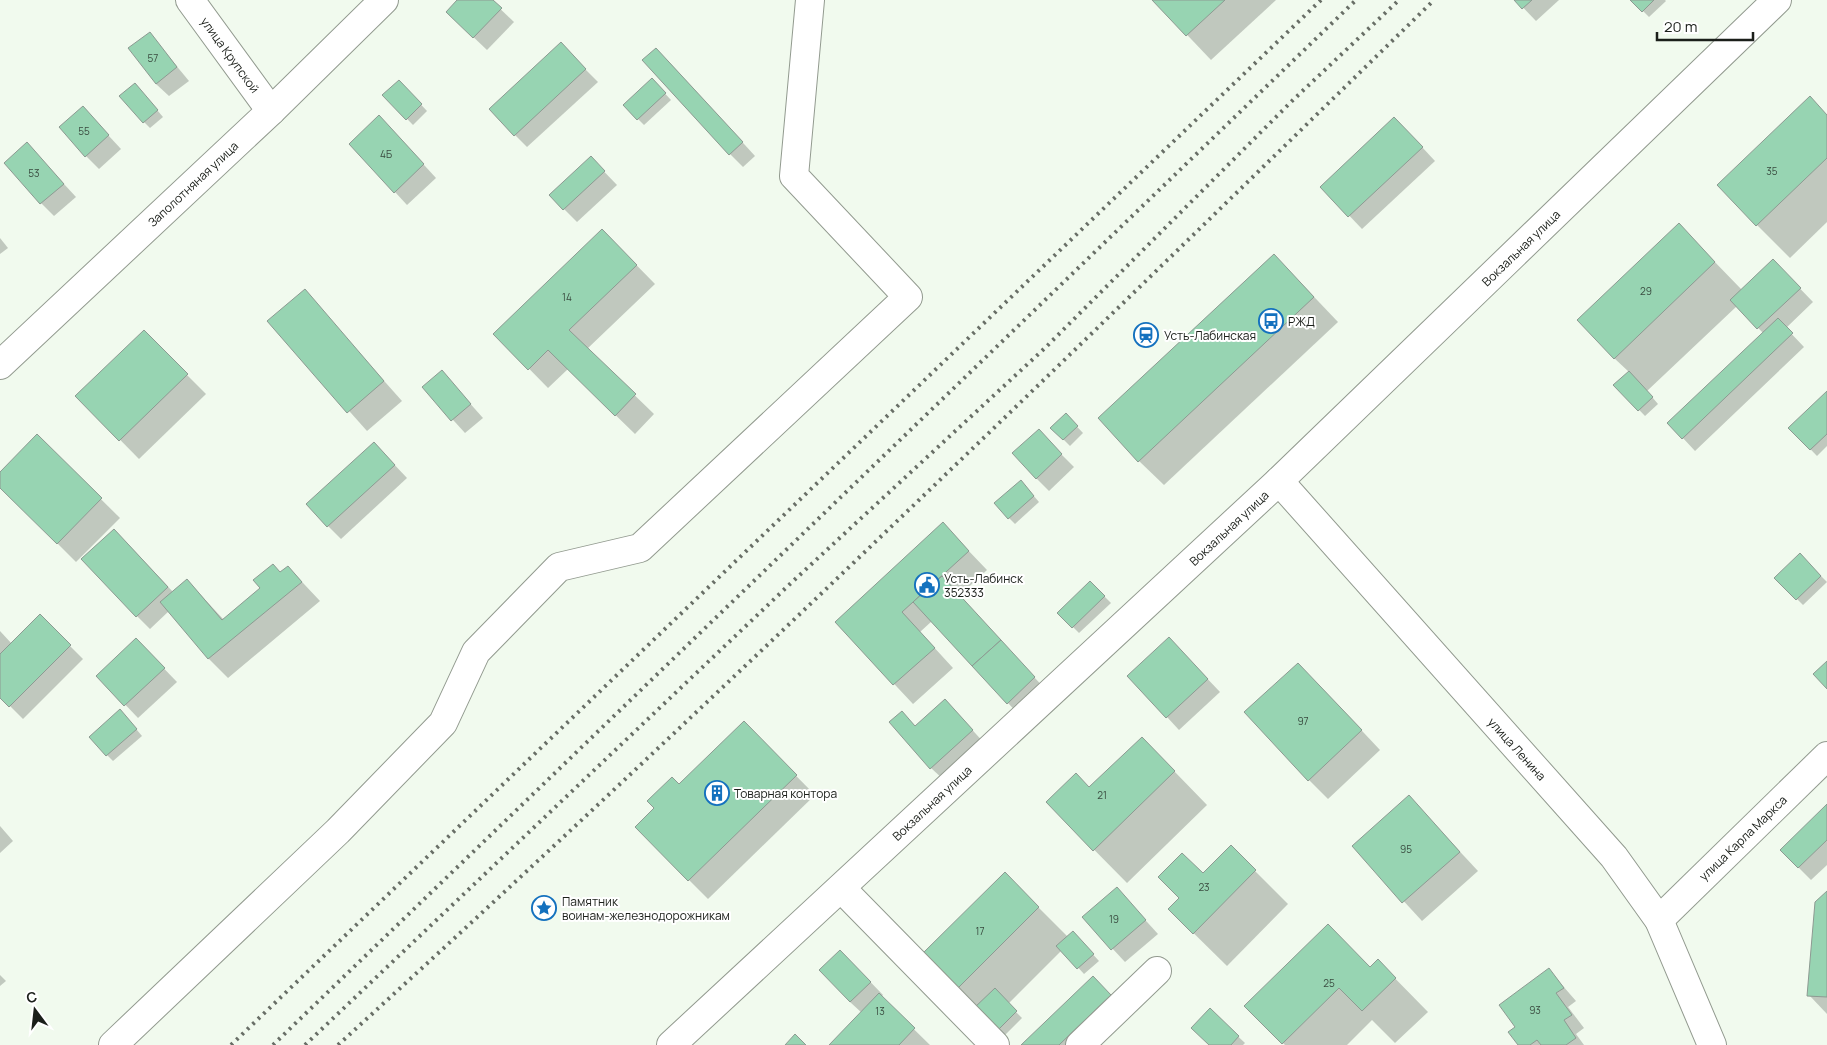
<svg xmlns="http://www.w3.org/2000/svg" width="1827" height="1045" font-family="Manrope,sans-serif">
<style>
.shadow{fill:#0003}
.building{fill:#97d4b2;stroke:#8d9a92}
.lines{fill:none;stroke-linecap:round;stroke-linejoin:round}
.minor-casing{stroke:#929a8f;stroke-width:30}
.minor{stroke:#fff;stroke-width:28}
.rail{stroke:#686e66;stroke-width:4;stroke-dasharray:2.5 5;stroke-linecap:butt}
.labels{text-anchor:middle;dominant-baseline:central;stroke-width:4;stroke-linejoin:round;paint-order:stroke}
.number-label{font-size:10px;fill:#3a4c40}
.street-label{font-size:12px;fill:#1b1f1a;stroke:#fff}
.poi-label{font-size:12px;fill:#1b1f1a;stroke:#fff;text-anchor:start}
</style>
<rect width="100%" height="100%" fill="#f1faee"/>
<!-- shadow -->
<g class="shadow">
<polygon points="458,0 491,0 514,22 487,50 447,12"/>
<polygon points="1154,0 1276,0 1211,60"/>
<polygon points="1516,0 1559,0 1536,21"/>
<polygon points="1632,0 1665,0 1666,1 1649,17"/>
<polygon points="150,34 189,81 169,96 156,84"/>
<polygon points="573,57 598,82 527,147 515,135"/>
<polygon points="669,62 755,156 743,167 730,154"/>
<polygon points="399,81 427,111 413,125 384,95"/>
<polygon points="658,86 671,100 644,125 624,105"/>
<polygon points="141,91 163,117 150,128 144,122"/>
<polygon points="83,108 121,149 99,169 86,156"/>
<polygon points="1827,116 1827,222 1790,258 1757,225"/>
<polygon points="392,130 436,178 407,205 395,192"/>
<polygon points="1407,131 1435,161 1362,229 1322,187"/>
<polygon points="27,144 76,197 54,216 41,203"/>
<polygon points="591,158 617,185 577,222 564,209"/>
<polygon points="1679,225 1742,290 1786,274 1813,302 1786,328 1804,347 1695,451 1669,423 1763,333 1737,306 1647,391 1658,404 1645,416 1615,385 1629,372 1614,358"/>
<polygon points="602,230 655,284 587,349 654,414 635,434 568,369 548,388 495,334"/>
<polygon points="0,238 8,248 0,254"/>
<polygon points="1298,280 1338,322 1164,485 1139,461"/>
<polygon points="304,291 402,401 367,431 269,321"/>
<polygon points="144,332 206,394 139,459 77,396"/>
<polygon points="442,372 483,418 465,433 423,387"/>
<polygon points="1827,393 1827,446 1817,456 1790,428"/>
<polygon points="1066,415 1083,433 1070,446 1052,428"/>
<polygon points="37,436 120,518 76,562 0,486 0,474"/>
<polygon points="374,443 407,478 341,539 328,526"/>
<polygon points="1051,444 1074,467 1049,491 1036,478"/>
<polygon points="1027,488 1039,502 1015,524 1009,518"/>
<polygon points="943,524 987,570 959,596 1047,691 1020,716 932,621 920,632 953,668 913,704 836,622"/>
<polygon points="127,543 173,592 187,580 224,620 288,567 320,601 228,678 209,659 169,611 150,629 137,616"/>
<polygon points="1800,555 1827,582 1803,605 1776,578"/>
<polygon points="1090,582 1111,603 1079,633 1059,613"/>
<polygon points="40,616 83,659 23,719 0,696 0,631 12,644"/>
<polygon points="1182,652 1220,692 1179,730 1167,717"/>
<polygon points="149,653 177,682 138,718 98,676"/>
<polygon points="1317,683 1380,750 1328,799 1309,780"/>
<polygon points="958,714 985,744 944,780 931,768 915,727"/>
<polygon points="126,717 142,736 113,761 107,755"/>
<polygon points="744,723 815,795 708,899 636,827"/>
<polygon points="1142,738 1207,805 1127,883 1047,802 1090,789"/>
<polygon points="1409,797 1478,871 1422,921 1353,846"/>
<polygon points="1827,805 1827,865 1811,880 1781,850"/>
<polygon points="0,826 13,841 0,853"/>
<polygon points="1231,847 1288,904 1227,966 1169,909"/>
<polygon points="1005,874 1068,937 1079,939 1099,961 1084,974 1062,950 1008,1004 1022,1018 1003,1037 923,955"/>
<polygon points="1117,889 1158,934 1125,962 1084,918"/>
<polygon points="1827,893 1827,1014 1809,995"/>
<polygon points="1378,961 1428,1012 1395,1043 1372,1020 1347,1045 1285,1045 1246,1006 1371,968"/>
<polygon points="853,964 883,995 881,997 930,1045 831,1045 862,1013 850,1002"/>
<polygon points="1549,970 1576,1001 1568,1007 1584,1028 1576,1034 1584,1045 1520,1045"/>
<polygon points="0,975 6,981 0,986"/>
<polygon points="1106,990 1123,1008 1085,1045 1023,1045"/>
<polygon points="1210,1010 1245,1043 1243,1045 1211,1045"/>
</g>
<!-- building -->
<g class="building">
<polygon points="457,0 493,0 502,8 473,38 446,12"/>
<polygon points="1152,0 1225,0 1186,36"/>
<polygon points="1514,0 1532,0 1522,9"/>
<polygon points="1630,0 1654,0 1642,12"/>
<polygon points="150,32 177,67 156,84 128,48"/>
<polygon points="561,42 586,69 514,136 489,109"/>
<polygon points="656,48 743,142 729,155 642,60"/>
<polygon points="652,78 666,93 637,120 623,105"/>
<polygon points="399,80 422,104 406,120 382,95"/>
<polygon points="135,83 158,110 143,123 119,96"/>
<polygon points="1810,96 1827,115 1827,158 1756,226 1717,185"/>
<polygon points="83,106 109,135 85,157 59,127"/>
<polygon points="379,115 424,164 394,193 349,144"/>
<polygon points="1394,117 1423,147 1348,217 1320,187"/>
<polygon points="27,142 64,184 40,204 4,163"/>
<polygon points="591,156 605,171 563,210 549,195"/>
<polygon points="1679,223 1715,262 1614,359 1577,320"/>
<polygon points="602,229 637,265 569,330 636,394 615,416 548,350 528,370 493,334"/>
<polygon points="1274,254 1314,297 1138,462 1098,418"/>
<polygon points="1773,259 1801,288 1757,329 1730,300"/>
<polygon points="305,289 384,381 347,413 267,321"/>
<polygon points="1778,318 1793,333 1682,439 1667,423"/>
<polygon points="144,330 188,374 119,441 75,396"/>
<polygon points="442,370 471,404 451,421 422,387"/>
<polygon points="1629,371 1653,397 1638,411 1613,385"/>
<polygon points="1827,391 1827,434 1810,450 1788,428"/>
<polygon points="1066,413 1078,426 1063,440 1050,428"/>
<polygon points="1039,429 1062,454 1036,479 1012,453"/>
<polygon points="37,434 102,498 57,544 0,488 0,472"/>
<polygon points="374,442 395,465 327,527 306,504"/>
<polygon points="1021,480 1034,496 1008,519 994,503"/>
<polygon points="943,522 969,551 902,612 935,648 893,685 835,622"/>
<polygon points="114,529 168,587 136,617 81,559"/>
<polygon points="1800,553 1821,576 1796,600 1774,578"/>
<polygon points="273,564 280,572 288,566 302,582 208,659 160,602 187,579 222,620 260,588 253,580"/>
<polygon points="942,576 1001,640 972,666 913,602"/>
<polygon points="1090,581 1105,596 1072,628 1057,613"/>
<polygon points="40,614 71,645 9,707 0,698 0,654"/>
<polygon points="1169,637 1208,679 1166,718 1127,676"/>
<polygon points="136,638 165,668 124,706 96,676"/>
<polygon points="1001,640 1035,677 1007,704 972,666"/>
<polygon points="1827,661 1827,689 1813,674"/>
<polygon points="1298,663 1362,730 1308,781 1244,712"/>
<polygon points="945,699 973,730 930,769 889,722 902,711 915,726"/>
<polygon points="120,709 137,729 106,756 89,737"/>
<polygon points="744,721 797,775 688,881 635,827 654,808 647,801 672,777 679,784"/>
<polygon points="1142,737 1175,771 1093,851 1046,802 1076,773 1089,787"/>
<polygon points="1409,795 1460,852 1402,903 1352,846"/>
<polygon points="1827,804 1827,840 1798,868 1780,850"/>
<polygon points="1231,845 1256,870 1193,934 1168,909 1179,898 1158,877 1182,853 1203,873"/>
<polygon points="1005,872 1039,907 956,990 921,955"/>
<polygon points="1117,887 1146,920 1111,950 1082,917"/>
<polygon points="1827,891 1827,997 1807,996 1815,902"/>
<polygon points="1328,924 1370,967 1378,959 1396,978 1362,1011 1339,988 1282,1044 1244,1006"/>
<polygon points="1073,931 1094,954 1077,969 1056,946"/>
<polygon points="840,950 871,982 850,1002 819,970"/>
<polygon points="1549,968 1564,988 1556,993 1572,1015 1564,1020 1576,1038 1566,1045 1541,1045 1537,1040 1530,1045 1518,1045 1508,1032 1515,1027 1499,1005"/>
<polygon points="1093,976 1111,995 1059,1045 1021,1045"/>
<polygon points="995,988 1017,1011 996,1032 973,1009"/>
<polygon points="879,993 915,1028 899,1045 829,1045"/>
<polygon points="1210,1008 1239,1036 1231,1045 1209,1045 1191,1028"/>
<polygon points="795,1034 806,1045 785,1045"/>
</g>
<g class="lines">
<defs>
<g id="minor">
<polyline points="190,0 271,111"/>
<polyline points="0,365 271,111 384,0"/>
<polyline points="1279,481 1614,857 1659,920 1712,1045"/>
<polyline points="841,888 995,1045"/>
<polyline points="1659,920 1827,756"/>
<polyline points="113,1045 338,831 443,723 476,652 559,567 640,548 908,297 794,176 810,0"/>
<polyline points="671,1045 1279,481 1777,0"/>
<polyline points="1080,1045 1157,971"/>
</g>
</defs>
<!-- minor casing -->
<use href="#minor" class="minor-casing"/>
<!-- minor -->
<use href="#minor" class="minor"/>
<!-- rail -->
<g class="rail">
<polyline points="231,1045 1321,0"/>
<polyline points="273,1045 1356,0"/>
<polyline points="305,1045 790,584 1045,348 1293,100 1399,0"/>
<path d="M338,1045C711,705 1073,353 1434,0"/>
</g>
</g>
<!-- icons -->
<defs>
<symbol id="bus-ring" viewBox="-11 -11 22 22"><circle r="9.5" fill="#fff" stroke="#1471be" stroke-width="1.5"/><path d="M-5-6H5V4H4V6H2V4H-2V6H-4V4H-5ZM-3.5-4V0h7V-4ZM-3.5 1.2v1.5H-2V1.2ZM2 1.2v1.5H3.5V1.2Z" fill="#1471be"/></symbol>
<symbol id="station-ring" viewBox="-11 -11 22 22"><circle r="9.5" fill="#fff" stroke="#1471be" stroke-width="1.5"/><path d="M-3-6H3Q5-6 5-4V2Q5 4 3 4L4.5 6H3L1.5 4h-3L-3 6H-4.5L-3 4Q-5 4-5 2V-4Q-5-6-3-6ZM-3.5-4v3h7v-3ZM-3.5 1v1.5H-2V1ZM2 1v1.5H3.5V1Z" fill="#1471be"/></symbol>
<symbol id="civic-ring" viewBox="-11 -11 22 22"><circle r="9.5" fill="#fff" stroke="#1471be" stroke-width="1.5"/><path d="M-.6-6.5H3V-4.5H.6V-3L4-1V1h2V6H-6V1h2V-1L-.6-3ZM-1.2 2.5V6h2.4V2.5Z" fill="#1471be"/></symbol>
<symbol id="building-ring" viewBox="-11 -11 22 22"><circle r="9.5" fill="#fff" stroke="#1471be" stroke-width="1.5"/><path d="M-4-6H4V6H1V3H-1V6H-4ZM-2.5-4.3h1.7v1.8h-1.7ZM.8-4.3h1.7v1.8H.8ZM-2.5-1h1.7V.8h-1.7ZM.8-1h1.7V.8H.8Z" fill="#1471be"/></symbol>
<symbol id="sight-ring" viewBox="-11 -11 22 22"><circle r="9.5" fill="#fff" stroke="#1471be" stroke-width="1.5"/><path d="M0-6L1.8-2.2L6-1.7L2.9 1.2L3.7 5.4L0 3.3L-3.7 5.4L-2.9 1.2L-6-1.7L-1.8-2.2Z" fill="#1471be"/></symbol>
</defs>
<g fill-rule="evenodd">
<use href="#bus-ring" x="1257" y="307" width="28" height="28"/>
<use href="#station-ring" x="1132" y="321" width="28" height="28"/>
<use href="#civic-ring" x="913" y="571" width="28" height="28"/>
<use href="#building-ring" x="703" y="779" width="28" height="28"/>
<use href="#sight-ring" x="530" y="894" width="28" height="28"/>
</g>
<g class="labels">
<!-- number labels -->
<g class="number-label">
<text x="153" y="58">57</text>
<text x="84" y="131">55</text>
<text x="386" y="154">4Б</text>
<text x="1772" y="171">35</text>
<text x="34" y="173">53</text>
<text x="1646" y="291">29</text>
<text x="567" y="297">14</text>
<text x="1303" y="721">97</text>
<text x="1102" y="795">21</text>
<text x="1406" y="849">95</text>
<text x="1204" y="887">23</text>
<text x="1114" y="919">19</text>
<text x="980" y="931">17</text>
<text x="1329" y="983">25</text>
<text x="1535" y="1010">93</text>
<text x="880" y="1011">13</text>
</g>
<!-- street labels -->
<g class="street-label">
<text transform="translate(230 55) rotate(54)">улица Крупской</text>
<text transform="translate(193 184) rotate(-43)">Заполотняная улица</text>
<text transform="translate(1521 248) rotate(-44)">Вокзальная улица</text>
<text transform="translate(1229 528) rotate(-43)">Вокзальная улица</text>
<text transform="translate(1517 749) rotate(48)">улица Ленина</text>
<text transform="translate(932 803) rotate(-43)">Вокзальная улица</text>
<text transform="translate(1743 838) rotate(-44)">улица Карла Маркса</text>
</g>
<!-- poi labels -->
<g class="poi-label">
<text x="1288" y="321">РЖД</text>
<text x="1164" y="335">Усть-Лабинская</text>
<text x="944" y="578">Усть-Лабинск<tspan x="944" dy="14">352333</tspan></text>
<text x="734" y="793">Товарная контора</text>
<text x="562" y="901">Памятник<tspan x="562" dy="14">воинам-железнодорожникам</tspan></text>
</g>
</g>
<!-- north arrow -->
<g transform="translate(35 1010) rotate(345)" stroke="#ffffff" stroke-width="4" paint-order="stroke">
<path d="M0-4L9 19L0 12L-9 19Z" fill="#1b1f1a"/>
<text y="-8" font-size="14" font-weight="bold" text-anchor="middle" fill="#1b1f1a">С</text>
</g>
<!-- scale -->
<path d="M1657 32v8h96v-8" fill="none" stroke="#1b1f1a" stroke-width="2.5"/>
<text x="1664" y="32" font-size="15" fill="#1b1f1a" stroke="#ffffff" stroke-width="4" paint-order="stroke">20 m</text>
</svg>
